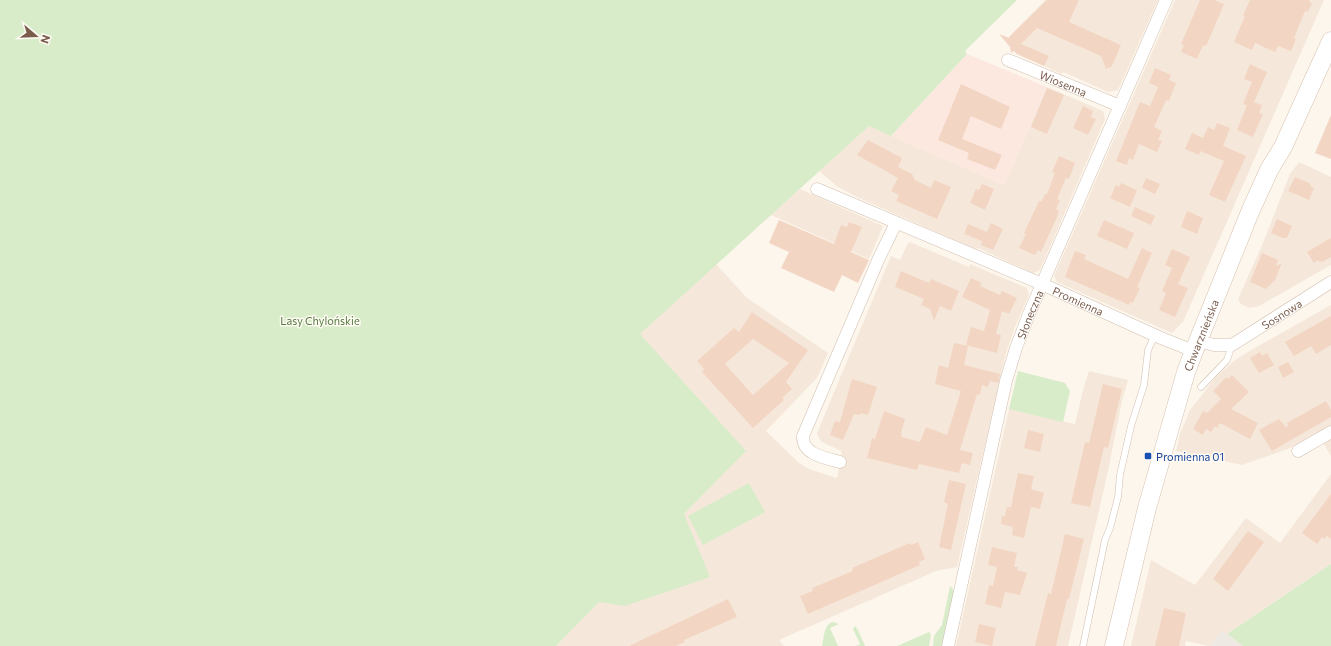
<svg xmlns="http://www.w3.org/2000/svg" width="1331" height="646" font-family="Commissioner,sans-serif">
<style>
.residential{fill:#f5e8da}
.commercial{fill:#fde8e0}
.industrial{fill:#efe9e4}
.green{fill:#d8ecc9}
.building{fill:#f3d5c3;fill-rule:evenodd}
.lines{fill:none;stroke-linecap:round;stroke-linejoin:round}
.service-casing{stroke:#d1beb0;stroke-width:7}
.minor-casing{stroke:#d1beb0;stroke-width:13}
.secondary-casing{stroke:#d6c0b0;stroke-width:19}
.service{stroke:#fff;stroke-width:6}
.minor{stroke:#fff;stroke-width:12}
.secondary{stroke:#fff;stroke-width:18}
.transit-dot{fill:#1a4fb4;stroke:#fffaf3;stroke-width:1.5}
.labels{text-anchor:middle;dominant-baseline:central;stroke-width:3;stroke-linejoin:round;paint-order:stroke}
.street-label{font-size:11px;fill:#7a5c4d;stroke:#fffaf3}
.park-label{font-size:11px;fill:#537a41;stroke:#fffaf3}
.transit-label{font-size:11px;fill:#164399;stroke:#fffaf3;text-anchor:start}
</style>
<rect width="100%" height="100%" fill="#fdf6ec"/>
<!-- residential -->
<g class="residential">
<polygon points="1045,0 1158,0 1118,90 1108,92 1063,72 1062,74 1017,54 1010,47 1009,37"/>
<polygon points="1175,0 1324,0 1183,322 1172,333 1057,282 1054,276"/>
<polygon points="1047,87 1103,111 1105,119 1040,270 1033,273 978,248 976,249 859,198 838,187 819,171 869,126 1004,185"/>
<polygon points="1299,162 1331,177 1331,265 1259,306 1250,308 1241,304 1238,299 1263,243 1290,174"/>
<polygon points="800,189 883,226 869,259 771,215"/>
<polygon points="910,242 969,267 970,264 1027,288 1029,295 1015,327 1006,353 957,567 936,571 779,640 784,646 556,646 745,451 639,334 716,264 747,298 828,353 817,378 766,431 799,463 809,469 837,478 842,454 841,451 822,442 819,438 817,433 891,256 900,260 908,243"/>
<polygon points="1331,305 1331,456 1317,432 1288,449 1242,465 1176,451 1180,434 1190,410 1216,377 1234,361 1246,353"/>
<polygon points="1089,371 1128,380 1122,401 1108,471 1068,646 956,646 1009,409 1075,424 1084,386"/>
<polygon points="1331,474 1331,564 1227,634 1222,630 1209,646 1186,641 1185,646 1131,646 1151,560 1195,585 1246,518 1280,543"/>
</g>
<!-- commercial -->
<polygon class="commercial" points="967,54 1047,87 1004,185 891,136"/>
<!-- industrial -->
<polygon class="industrial" points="1222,630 1233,639 1243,646 1209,646"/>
<!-- green -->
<g class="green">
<polygon points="0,0 1017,0 965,51 967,54 891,136 869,126 640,334 746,451 684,514 710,577 625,606 599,602 556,646 0,646"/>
<polygon points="1018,371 1065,383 1070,391 1063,422 1009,409"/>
<polygon points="749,483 765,512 703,545 688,516"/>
<polygon points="1331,564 1331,646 1243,646 1227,634"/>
<polygon points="950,586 953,589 953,597 943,646 933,646 934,636 942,625"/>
<path d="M833,622L839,624L830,628L838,646H822C824,638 824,624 833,622Z"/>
<polygon points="855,626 858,630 865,646 856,646 860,644 853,629"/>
<polygon points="929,632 931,635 929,646 897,646"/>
</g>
<!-- building -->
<g class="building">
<polygon points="1047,0 1079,0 1069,22 1121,45 1112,66 1106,69 1101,56 1037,28 1021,44 1049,56 1044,66 1017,54 1014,51 1011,53 1010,47 999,34 1009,38 1009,37"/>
<polygon points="1200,0 1214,0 1224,4 1207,44 1205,46 1203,45 1197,59 1181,52 1184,45 1181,44"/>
<polygon points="1250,0 1310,0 1309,2 1312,3 1308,12 1305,11 1294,38 1296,39 1291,51 1278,46 1275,52 1255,43 1252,50 1234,42 1245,16 1243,15"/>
<polygon points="1250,64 1267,72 1254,102 1262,105 1259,113 1263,114 1253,137 1237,130 1247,105 1243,104 1252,82 1244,79"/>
<polygon points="1155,68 1171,75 1169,80 1176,83 1169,101 1166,100 1154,127 1162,131 1158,140 1162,141 1157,152 1139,144 1133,160 1129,158 1127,165 1116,161 1140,102 1150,106 1158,87 1149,83"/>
<polygon points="961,84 1010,107 1001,129 971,116 962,139 1002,155 995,170 967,159 969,153 938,140"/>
<polygon points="1047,88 1064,95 1047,134 1031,127"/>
<polygon points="1083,106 1093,111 1091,117 1096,119 1088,135 1073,128"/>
<polygon points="1331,115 1331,159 1315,153"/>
<polygon points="1217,123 1230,128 1223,146 1246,156 1225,202 1209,195 1224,161 1200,151 1199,155 1185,149 1192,133 1203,138 1208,127 1214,130"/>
<polygon points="868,140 902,158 898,167 912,174 915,180 931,188 934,180 951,187 937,219 896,201 899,195 891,191 898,178 857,155"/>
<polygon points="1059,156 1075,163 1069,179 1066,178 1057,199 1060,200 1056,209 1059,211 1057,217 1041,252 1038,250 1035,255 1019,248 1026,234 1024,233 1039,201 1041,202 1045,194 1047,194 1055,173 1052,172"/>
<polygon points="1295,177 1311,184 1310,186 1314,188 1309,200 1288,191"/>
<polygon points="1146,178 1160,184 1155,194 1142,188"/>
<polygon points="1121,183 1137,190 1130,207 1110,198 1116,185 1119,187"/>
<polygon points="982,184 994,189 985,210 970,203 976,189 979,190"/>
<polygon points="1135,207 1155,216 1151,225 1131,216"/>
<polygon points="1187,211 1203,218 1197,234 1181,227"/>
<polygon points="1277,219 1292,226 1287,238 1283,238 1271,233"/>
<polygon points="779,220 834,244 841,225 847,227 849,222 862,227 851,252 869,260 858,283 842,275 834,292 781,268 789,252 769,243"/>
<polygon points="1104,220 1134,233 1127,249 1097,236"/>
<polygon points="991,223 1003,229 993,250 981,245 982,241 964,234 968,224 987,232"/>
<polygon points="1331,238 1331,257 1322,262 1321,261 1320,262 1318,260 1314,263 1307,252"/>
<polygon points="1142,248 1152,253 1137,287 1140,288 1133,303 1130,302 1129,305 1065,277 1075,251 1086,255 1084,259 1128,279"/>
<polygon points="1172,249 1190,257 1178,284 1188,288 1175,317 1159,310 1166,293 1162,291 1172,268 1165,265"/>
<polygon points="1262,253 1278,260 1276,266 1282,263 1275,280 1266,289 1250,282"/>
<polygon points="901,271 929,283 931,279 959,291 951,311 940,306 934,321 930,309 921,305 924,299 895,287"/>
<polygon points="971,278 982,283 980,286 1000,295 1002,291 1017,298 1009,314 1002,311 996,334 1001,335 997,353 966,345 971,327 984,331 990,310 962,297"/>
<path d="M752,312L808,350L786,382L792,389L782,398L784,400L753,428L702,372L704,369L697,361L734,328L739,332ZM753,339L789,363L753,395L725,364Z"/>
<polygon points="1331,316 1331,345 1316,354 1311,346 1294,356 1285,342"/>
<polygon points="954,343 968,346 964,365 1000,374 998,383 990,381 988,387 982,385 980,395 977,394 960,450 973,453 970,465 962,463 959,473 919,464 917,470 867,458 872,438 875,439 884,411 905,419 901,433 902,433 901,437 920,442 926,427 947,435 961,391 935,384 939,365 948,368"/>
<polygon points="1260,352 1262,356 1267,353 1274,365 1259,373 1250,358"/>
<polygon points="1288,362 1294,372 1283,378 1278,367"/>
<polygon points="1232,375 1249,392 1231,409 1258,423 1250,439 1220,423 1217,428 1215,426 1211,432 1206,429 1203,435 1193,429 1203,411 1207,413 1221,399 1213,391 1226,377 1228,379"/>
<polygon points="852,379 877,387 868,415 861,413 860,415 854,414 843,440 830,435 835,421 840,422"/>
<polygon points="1103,384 1122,389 1108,448 1104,447 1090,507 1071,503 1085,442 1089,443"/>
<polygon points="1326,401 1331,410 1331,417 1272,451 1259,430 1279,419 1286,427 1288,426 1287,423"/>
<polygon points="1028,430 1044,434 1040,452 1024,448"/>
<polygon points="1018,473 1034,476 1031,489 1044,493 1040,509 1031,507 1024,538 1012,535 1013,527 1001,524 1002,516 1005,516 1007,507 1011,507"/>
<polygon points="949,480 966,484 951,550 939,547 948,504 944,502"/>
<polygon points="1331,494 1331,539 1327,536 1324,539 1322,537 1317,544 1302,533"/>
<polygon points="1248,531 1264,542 1228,591 1213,579"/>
<polygon points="1065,534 1084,539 1069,599 1067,599 1056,646 1035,646 1048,593 1051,594"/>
<polygon points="918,542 925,559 919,562 920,565 808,614 800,596 813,591 812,588 853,571 852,568 889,552 910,543 911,545"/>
<polygon points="992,547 1017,553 1014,567 1018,567 1017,570 1027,573 1020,595 1005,592 1001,608 985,604 989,585 993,586 997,567 988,565"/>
<polygon points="728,599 737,617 684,640 685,642 676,646 629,646"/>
<polygon points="1164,608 1186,613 1179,646 1155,646"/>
<polygon points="979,624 996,628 992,646 975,642"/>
</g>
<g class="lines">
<defs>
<g id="service">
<polyline points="1201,387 1227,360 1232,345"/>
<polyline points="1083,646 1105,540 1110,528 1118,497 1120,475 1131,426 1144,385 1148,350 1155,335"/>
</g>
<g id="minor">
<path id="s1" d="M1008,60L1120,106"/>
<path id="s2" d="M817,189L1042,284L1161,338L1194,351"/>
<path id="s3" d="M1198,341L1214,345H1232L1331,282"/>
<polyline points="1298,451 1331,432"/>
<path d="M840,462C826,458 802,455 803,436L879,258L896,223"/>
<path id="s4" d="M948,646L1006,381L1016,348L1029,314L1166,0"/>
</g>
<g id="secondary">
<path id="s5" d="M1114,646L1147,508L1186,372L1194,351L1250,212L1269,170L1283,147L1331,41"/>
</g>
</defs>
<!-- service casing -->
<use href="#service" class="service-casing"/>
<!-- minor casing -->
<use href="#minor" class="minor-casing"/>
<!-- secondary casing -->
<use href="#secondary" class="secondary-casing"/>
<!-- service -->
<use href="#service" class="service"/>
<!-- minor -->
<use href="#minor" class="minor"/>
<!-- secondary -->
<use href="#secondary" class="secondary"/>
</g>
<!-- markers -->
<rect class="transit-dot" x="1144" y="452" width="8" height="8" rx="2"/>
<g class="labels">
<!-- street labels -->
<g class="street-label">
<text stroke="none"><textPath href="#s1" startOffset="60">Wiosenna</textPath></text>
<text stroke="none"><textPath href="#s2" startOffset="284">Promienna</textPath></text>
<text stroke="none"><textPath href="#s3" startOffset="93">Sosnowa</textPath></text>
<text stroke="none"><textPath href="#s4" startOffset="342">Słoneczna</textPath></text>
<text stroke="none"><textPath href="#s5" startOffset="323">Chwarznieńska</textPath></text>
</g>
<!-- park labels -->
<g class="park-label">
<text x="320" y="320">Lasy Chylońskie</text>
</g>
<!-- transit labels -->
<g class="transit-label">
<text x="1156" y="456">Promienna 01</text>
</g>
</g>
<!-- north arrow -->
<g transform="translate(36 36) rotate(109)" stroke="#fffaf3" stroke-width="3" paint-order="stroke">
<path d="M0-3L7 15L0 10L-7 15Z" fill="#7a5c4d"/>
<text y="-6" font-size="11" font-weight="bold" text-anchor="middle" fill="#7a5c4d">N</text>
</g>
</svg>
